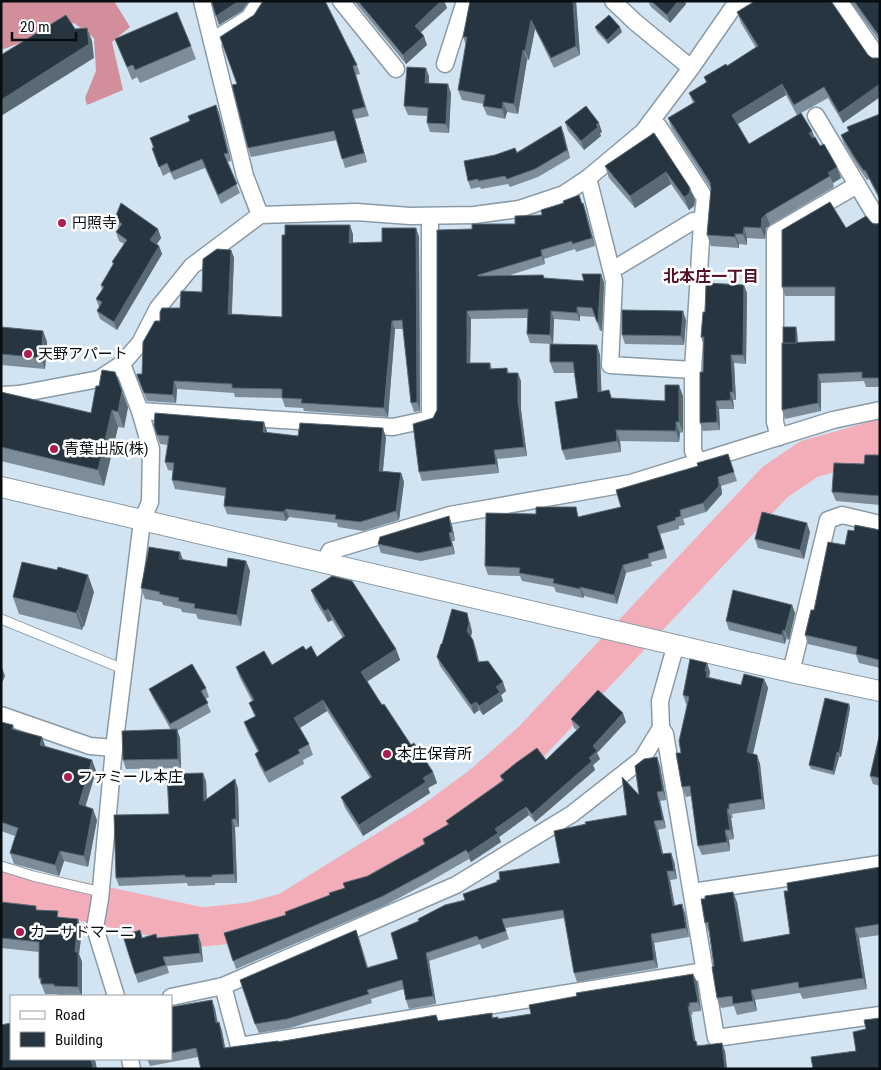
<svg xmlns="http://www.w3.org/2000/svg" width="881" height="1070" font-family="'Roboto Condensed','Noto Sans JP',sans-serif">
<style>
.forest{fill:#d28e9a}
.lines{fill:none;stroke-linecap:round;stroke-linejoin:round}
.river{stroke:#f3adb9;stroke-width:39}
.service-casing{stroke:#8a9ba7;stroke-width:11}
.minor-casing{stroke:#8a9ba7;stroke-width:19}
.tertiary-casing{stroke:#8a9ba7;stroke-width:22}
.service{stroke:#fff;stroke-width:9}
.minor{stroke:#fff;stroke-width:16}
.tertiary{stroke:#fff;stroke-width:20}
.wall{fill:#7c8c98;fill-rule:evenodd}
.shaded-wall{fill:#5a6a75}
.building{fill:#26353f;stroke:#5a6a75}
.poi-dot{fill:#ae1d4e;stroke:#fff;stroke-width:2}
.labels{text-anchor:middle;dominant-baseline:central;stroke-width:5;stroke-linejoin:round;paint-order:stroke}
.poi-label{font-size:15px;fill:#070d11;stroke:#fff;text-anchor:start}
.neighbourhood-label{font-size:16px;font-weight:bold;fill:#551125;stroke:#fff}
</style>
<rect width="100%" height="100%" fill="#d2e4f2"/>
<!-- forest -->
<polygon class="forest" points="1,1 114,1 130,27 112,42 123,90 87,105 85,98 96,71 94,38 74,23 1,50"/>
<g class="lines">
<!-- river -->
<polyline class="river" points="1,884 202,927 250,922 287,912 432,822 481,786 531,742 775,482 809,459 880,439"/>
<defs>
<g id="service">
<polyline points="1,619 123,669"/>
<polyline points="1,866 33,876 101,892"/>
</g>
<g id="minor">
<polyline points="202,1 245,176 260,215"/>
<polyline points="341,1 396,69"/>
<polyline points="613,1 635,22 691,68"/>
<polyline points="839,1 880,60"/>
<polyline points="212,41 249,18 260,1"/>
<polyline points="445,64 465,1"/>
<polyline points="816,116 880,223"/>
<polyline points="651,121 659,127 705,198 702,223 693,370 693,451 698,462"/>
<polyline points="588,178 614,281 610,365 693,370"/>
<polyline points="611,268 619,266 693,221 702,223"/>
<polyline points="1,395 19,394 99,379 122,364 140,343 158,308 192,266 260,215 356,212 410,216 474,215 519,209 564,194 588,178 643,132 691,68 732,9 746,1"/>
<polyline points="140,411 393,427 430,419 430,216"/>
<polyline points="779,437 775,422 775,233 857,185"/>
<polyline points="324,563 330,551 450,515 631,483 833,420 880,410"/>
<polyline points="791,672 828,520 842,515 880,524"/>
<polyline points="1,715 90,746 114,748"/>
<polyline points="661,728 665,734 716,1038 880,1015"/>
<polyline points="692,892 880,864"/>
<polyline points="223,986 239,1046 705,971"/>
<polyline points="116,996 95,928 100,899 114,748 142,521 150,502 151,449 140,411 122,364"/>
<polyline points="171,997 223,986 456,885 572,814 642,759 661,728 660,701 676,644"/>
<polyline points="130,1059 132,1069"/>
</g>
<polyline id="tertiary" points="1,487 791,672 880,691"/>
</defs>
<!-- service casing -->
<use href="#service" class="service-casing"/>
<!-- minor casing -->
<use href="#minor" class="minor-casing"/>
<!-- tertiary casing -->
<use href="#tertiary" class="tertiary-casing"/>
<!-- service -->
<use href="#service" class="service"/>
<!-- minor -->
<use href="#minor" class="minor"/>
<!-- tertiary -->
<use href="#tertiary" class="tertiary"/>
</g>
<!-- wall -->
<g class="wall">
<polygon points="354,1 444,1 447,8 420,33 427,45 406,64"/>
<polygon points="576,1 580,55 554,68 535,29 529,60 527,60 518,114 507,112 505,119 487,115 483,106 484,104 462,100 458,90 466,45 463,37"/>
<polygon points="648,1 685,1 686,4 670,23 651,7"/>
<polygon points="850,1 880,1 880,42"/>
<path d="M737,12L868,55L872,58H880V97L843,123L828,98L801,113L812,131L814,137L837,167L841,178L833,183L834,187L770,225L766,228L765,239L747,238V245L739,244V248L711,246L707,235L711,189L672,129L668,118L693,103L689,93L706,83L704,77L727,66L756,48L741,23ZM786,95L797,115L749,144L738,124Z"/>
<polygon points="254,15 357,65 360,74 356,75 369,116 355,119 367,162 345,168 337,140 251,157 248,148 237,84"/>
<polygon points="595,27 622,32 608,44 597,32"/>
<polygon points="115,39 191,46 196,59 140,83 137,77 132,80"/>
<polygon points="429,76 429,83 451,93 449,133 430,132 427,123 427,116 408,115 404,106"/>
<polygon points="216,105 219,113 231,161 227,162 240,193 221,204 205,168 174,180 170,172 163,176 152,148 190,121"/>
<polygon points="880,114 880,201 869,179 867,180 858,167 844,144 841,135 848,131 847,127"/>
<polygon points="565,122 602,132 600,133 601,136 584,150 568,131"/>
<polygon points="561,126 570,158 538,177 510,187 508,184 481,189 480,187 471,189 468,181"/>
<polygon points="654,133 695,200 694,206 689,210 671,184 635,208 609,178 605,166"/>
<polygon points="583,203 586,212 595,246 576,252 575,249 544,259 545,264 507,276 543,275 544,278 584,281 601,274 604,283 602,331 600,331 595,317 580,316 580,321 554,319 553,344 530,343 527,334 528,318 471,319 470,363 490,363 492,369 507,368 509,373 521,381 521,410 527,456 497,459 499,473 422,481 419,472 433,418 437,410 472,229 515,224"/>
<polygon points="115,218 158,229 161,238 157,244 159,246 162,254 117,330 100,319 97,311 99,307 96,299 102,290 101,285 113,264 112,262 124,244 119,241 116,232 119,228 118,227"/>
<polygon points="872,223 876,224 880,223 880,387 866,387 864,381 821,383 821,411 785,419 782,410 783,343 797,331 798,343 835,341 835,296 785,296 782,287 846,228"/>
<polygon points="416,228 419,237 420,411 414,412 411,403 403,329 395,329 388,417 304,411 303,408 285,407 282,398 235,397 234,393 177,389 176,403 147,401 137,375 142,374 160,321 180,308 202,292 231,250 234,258 232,314 282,317 353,234 353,243 382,242"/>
<polygon points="747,293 746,364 734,363 736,400 733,400 734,409 719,409 720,430 703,431 700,423 703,372 703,343 701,337 705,312"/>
<polygon points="686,320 684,345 625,344 622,335"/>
<polygon points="1,327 43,331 47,342 45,369 1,365"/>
<polygon points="597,345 600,355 601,392 609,390 612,398 665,401 683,396 683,432 680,433 679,442 620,441 621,452 566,460 562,450 578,398 574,373 554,373 550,362"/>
<polygon points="1,392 91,413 128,407 124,428 118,427 104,486 1,461"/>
<polygon points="267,431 267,433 298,436 386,437 383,471 401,473 404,482 399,520 363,531 338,527 337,523 289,517 286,521 227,514 224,506 225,496 175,489 172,480 173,471 168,470 165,462 168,445 160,444 157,435"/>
<polygon points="728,454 737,481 721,486 722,494 706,512 683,519 685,525 679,526 679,529 660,534 667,558 651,562 652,566 626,573 617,604 584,596 583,598 556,592 554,587 522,581 520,576 488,575 485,566 579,517 621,507 698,466"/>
<polygon points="880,455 880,505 836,501 832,492 864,464"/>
<polygon points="452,525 455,541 452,541 455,554 421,561 381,553 378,544"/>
<polygon points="880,530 880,668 859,663 856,655 808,644 805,635 814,610 845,545 854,531"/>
<polygon points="810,532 804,559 758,548 755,539"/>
<polygon points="180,552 183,560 227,567 246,561 250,571 241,626 198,619 196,614 182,612 181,609 163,605 162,602 145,599 141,588"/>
<polygon points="311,590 396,649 400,660 367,681 382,705 411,745 433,772 437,783 428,788 430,793 363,836 345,808 341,797 370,778 327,711 300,728 309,744 313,755 303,760 304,764 269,783 259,765 255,754 258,752 248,733 244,722 255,717 249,703 252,701 240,678 236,667 272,665 306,650 317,657 343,638 332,620 328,622 315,601"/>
<polygon points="94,592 84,627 83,626 82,630 19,614 13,597"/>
<polygon points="792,605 795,613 789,640 786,639 785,644 729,630 726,621"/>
<polygon points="470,622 472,632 471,637 476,649 479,662 506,691 501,695 503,701 483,715 479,710 474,714 440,666 437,657 442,644"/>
<polygon points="707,663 710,672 709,677 741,685 764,679 768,688 753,754 757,755 760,764 765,809 732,814 733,818 731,818 734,839 729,840 730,851 702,855 698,846 691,796 686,797 682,787 681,753 687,705 686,704 683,695"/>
<polygon points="206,688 209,697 205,699 211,712 177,731 180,738 181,768 126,769 123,760 171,730 153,698 149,689"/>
<polygon points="849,704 850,708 841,757 839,757 834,775 811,769 809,765"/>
<polygon points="571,719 626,722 597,753 600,759 593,765 595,770 535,822 529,815 499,837 501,842 471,862 469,859 429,882 386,905 236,969 224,933 286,915 345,888 424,844 423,839 448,825 446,821 502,781 500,776 546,760 577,730 574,728"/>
<polygon points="1,722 13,725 15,730 45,746 92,760 96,771 85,806 97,820 88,867 64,861 59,876 14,864 10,853 15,836 1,831"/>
<polygon points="880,733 880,786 873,784 870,776"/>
<polygon points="657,757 660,766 666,800 660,801 666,828 658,830 663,854 674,861 677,879 670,880 675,906 685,913 689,937 654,943 658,968 577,982 574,973 565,918 505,928 509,939 482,949 480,944 429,961 436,1004 409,1009 406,1000 404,989 371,999 372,1003 290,1028 259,1033 255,1024 359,938 368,967 398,959 419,921 465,900 560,863 627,815 639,795"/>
<polygon points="206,781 207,799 238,788 239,827 235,827 237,883 215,883 215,885 188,886 187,883 119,886 116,878 169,814"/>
<polygon points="880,867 880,935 859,938 867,989 803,999 800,993 755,1000 757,1011 737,1015 734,1006 721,1008 717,998 714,966 709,933 705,923 737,902 744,942 790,934 788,891"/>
<polygon points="1,902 38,910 60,917 82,930 79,954 82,962 82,996 57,996 57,994 45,994 39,978 39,952 1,948"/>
<polygon points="140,930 142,938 157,938 198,934 201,943 203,962 167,966 169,973 138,983 135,974"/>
<polygon points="693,974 697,982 701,1011 692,1012 693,1014 691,1015 695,1041 696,1041 698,1045 725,1051 727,1069 201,1069 198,1057 150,1066 147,1059 171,1059 171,1007 212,1000 215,1009 218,1023 219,1022 222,1031 225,1048 439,1021 492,1013 493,1018 498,1019 531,1014 577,996"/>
</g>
<!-- shaded-wall -->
<g class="shaded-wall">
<polygon points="239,1 249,1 242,11 219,25 216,16"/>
<polygon points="441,1 444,1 447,8 418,35 415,26"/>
<polygon points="573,1 576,1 580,55 576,46"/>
<polygon points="678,1 685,1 686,4 670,23 667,15"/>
<polygon points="531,20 535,29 529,60 525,51"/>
<polygon points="620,27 622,32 608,44 607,40"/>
<polygon points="87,28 92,41 94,58 1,116 1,100"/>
<polygon points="424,36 427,45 406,64 403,55"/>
<polygon points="523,50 527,60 518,114 514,104"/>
<polygon points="426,68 429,76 428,91 425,83"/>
<polygon points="448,84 451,93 449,133 446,124"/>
<polygon points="782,84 786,95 736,125 732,115"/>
<polygon points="880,84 880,97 843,123 839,113"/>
<polygon points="503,102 507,112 505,119 502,109"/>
<polygon points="216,105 219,113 231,161 228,153"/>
<polygon points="352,110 355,119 367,162 364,153"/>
<polygon points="599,123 602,132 600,133 601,136 584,150 581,141"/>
<polygon points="561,126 564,134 570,158 567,150"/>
<polygon points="812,131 816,142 813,144 809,133"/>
<polygon points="837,167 841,178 833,183 828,173"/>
<polygon points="666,172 671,184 635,208 630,196"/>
<polygon points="690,188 695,200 694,206 689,210 684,197"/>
<polygon points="583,203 586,212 595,246 592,238"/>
<polygon points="766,214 770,225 766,228 765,239 761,228 762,218"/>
<polygon points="350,225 353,234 353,252 349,243"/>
<polygon points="744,227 747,238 747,245 743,234"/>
<polygon points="416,228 419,237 420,411 417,402"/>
<polygon points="158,229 161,238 154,248 150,240"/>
<polygon points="735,234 739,244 739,248 735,237"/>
<polygon points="159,246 162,254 117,330 114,322"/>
<polygon points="231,250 234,258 231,323 228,314"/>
<polygon points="541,250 544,259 545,264 542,256"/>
<polygon points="601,274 604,283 602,331 598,322"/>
<polygon points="744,285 747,293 746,364 743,355"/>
<polygon points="577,307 580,316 580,321 577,313"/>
<polygon points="467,311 471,319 470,372 467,363"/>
<polygon points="551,311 554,319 553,344 550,335"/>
<polygon points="683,311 686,320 684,345 681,336"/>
<polygon points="392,321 395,329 388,417 384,408"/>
<polygon points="796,327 797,331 798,349 796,344"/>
<polygon points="43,331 47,342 45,369 41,358"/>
<polygon points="597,345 600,355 602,403 598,392"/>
<polygon points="731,355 734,363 736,400 733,392"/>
<polygon points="518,373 521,381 521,410 527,456 524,447 518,402"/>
<polygon points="818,374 821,383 821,411 818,403"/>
<polygon points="174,381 177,389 176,403 173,395"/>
<polygon points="679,385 683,396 683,432 679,422"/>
<polygon points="122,391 128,407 124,428 118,412"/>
<polygon points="730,392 733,400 734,409 731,400"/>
<polygon points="716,401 719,409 720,430 717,422"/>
<polygon points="112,410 118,427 104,486 98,470"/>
<polygon points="264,422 267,431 266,441 263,432"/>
<polygon points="676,422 680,433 679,442 676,431"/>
<polygon points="383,428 386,437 382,479 379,471"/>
<polygon points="616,430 620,441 621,452 617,441"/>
<polygon points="494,450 497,459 499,473 496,464"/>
<polygon points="401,473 404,482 399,520 396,511"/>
<polygon points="718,477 721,486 722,494 706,512 703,503"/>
<polygon points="286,509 289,517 286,521 283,512"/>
<polygon points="449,516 452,525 455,541 452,532"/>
<polygon points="807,523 810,532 804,559 800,550"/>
<polygon points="657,526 660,534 667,558 664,549"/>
<polygon points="449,533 452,541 455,554 452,546"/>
<polygon points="180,552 184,563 179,559"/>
<polygon points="246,561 250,571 241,626 237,615"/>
<polygon points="623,565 626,573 617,604 614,595"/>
<polygon points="88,575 94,592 84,627 78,610"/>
<polygon points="580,587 584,596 583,598 580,589"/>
<polygon points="792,605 795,613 789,640 785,631"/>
<polygon points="328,609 332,620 328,622 324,611"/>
<polygon points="77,610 83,626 82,630 76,613"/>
<polygon points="467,613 472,632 470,640 467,631"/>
<polygon points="783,630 786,639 785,644 782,635"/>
<polygon points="473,640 476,649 481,671 478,662"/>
<polygon points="396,649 400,660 365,683 361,672"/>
<polygon points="707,663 710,672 709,677 706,677 705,671"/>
<polygon points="1,665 5,676 1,685"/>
<polygon points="764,679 768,688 751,762 747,752"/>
<polygon points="503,682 506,691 501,695 503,701 483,715 479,706 496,687"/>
<polygon points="323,700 327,711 298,729 294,718"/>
<polygon points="476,702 479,710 474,714 471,705"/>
<polygon points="849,704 850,708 841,757 839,753"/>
<polygon points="623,713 626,722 597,753 600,759 593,765 595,770 535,822 532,814 589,758 593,746"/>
<polygon points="177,729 180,738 181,768 178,759"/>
<polygon points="42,737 46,748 40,745"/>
<polygon points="837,752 839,757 834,775 833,771"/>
<polygon points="757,755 760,764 765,809 762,799"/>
<polygon points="657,757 660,766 666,800 663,791"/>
<polygon points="92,760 96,771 83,815 79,804"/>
<polygon points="433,772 437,783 428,788 430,793 363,836 359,825 423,778"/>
<polygon points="203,773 206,781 207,809 204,801"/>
<polygon points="235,779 238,788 239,827 236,819"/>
<polygon points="657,792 660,801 666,828 663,820"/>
<polygon points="526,807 529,815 499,837 501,842 471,862 468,853 495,829"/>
<polygon points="93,809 97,820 88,867 84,856"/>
<polygon points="727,809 731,818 734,839 730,830"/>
<polygon points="232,819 235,827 237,883 234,874"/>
<polygon points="654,821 658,830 665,863 662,854"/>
<polygon points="725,830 729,840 730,851 727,842"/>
<polygon points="60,851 64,861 59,876 55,865"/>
<polygon points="671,853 674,861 677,879 674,871"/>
<polygon points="667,871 670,880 676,914 673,906"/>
<polygon points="733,892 737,902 745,952 741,941"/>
<polygon points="682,904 685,913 689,937 686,928"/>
<polygon points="78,919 82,930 79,954 82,962 82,996 78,987 75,952"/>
<polygon points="855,928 859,938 867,989 863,978"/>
<polygon points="198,934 201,943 203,962 200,953"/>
<polygon points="651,934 654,943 658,968 654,960"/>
<polygon points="426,953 429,961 436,1004 433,996"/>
<polygon points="693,974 697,982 701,1011 698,1002"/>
<polygon points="751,990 755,1000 757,1011 753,1001"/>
<polygon points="212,1000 215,1009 219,1032 216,1023"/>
<polygon points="688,1006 691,1015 697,1050 694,1041"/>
<polygon points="219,1022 222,1031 227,1057 224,1048"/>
<polygon points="722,1043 725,1051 727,1069 725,1069"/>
<polygon points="91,1059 95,1059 97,1069 93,1069"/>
</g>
<!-- building -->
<g class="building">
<polygon points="214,1 239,1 216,16 212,3"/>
<polygon points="263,1 325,1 357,65 353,66 365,107 352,110 364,153 342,159 334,131 248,148 232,85 237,84 220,37 254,15"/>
<polygon points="358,1 441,1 415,26 424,36 403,55"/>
<polygon points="470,1 573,1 576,46 551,58 531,20 525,51 523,50 514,104 503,102 502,109 483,106 485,95 458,90 467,37 463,37"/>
<polygon points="651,1 678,1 667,15"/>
<polygon points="755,1 831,1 868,55 872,58 880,58 880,84 839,113 824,87 794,105 782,84 732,115 749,144 801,113 812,131 809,133 812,138 815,137 820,146 824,144 837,167 828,173 830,176 766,214 762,218 761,228 744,227 743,234 735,234 735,237 707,235 711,188 710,182 668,118 695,102 689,93 707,82 704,77 726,64 727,66 758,46 737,12"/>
<polygon points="854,1 880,1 880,37"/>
<polygon points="177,12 191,46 135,70 133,65 127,67 115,39"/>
<polygon points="66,15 75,29 87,28 89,44 1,100 1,55"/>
<polygon points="609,15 620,27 607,40 595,27"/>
<polygon points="407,67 426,68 425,83 448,84 446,124 427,123 428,108 404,106"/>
<polygon points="216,105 228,153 224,154 237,184 218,195 202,159 171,172 167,163 159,167 152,148 154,148 150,138 190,121 188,116"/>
<polygon points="586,106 599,123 596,125 598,127 581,141 565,122"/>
<polygon points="880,114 880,198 865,170 864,171 855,158 841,135 849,131 847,127"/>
<polygon points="561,126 567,150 535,169 507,179 505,176 478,181 478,179 468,181 464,161 495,155 515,148 517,153"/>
<polygon points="654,133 690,188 689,194 684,197 666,172 630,196 605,166"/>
<polygon points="579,195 582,204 583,203 592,238 572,244 572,241 541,250 542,256 478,275 478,276 543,275 544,278 584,281 582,274 601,274 598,322 597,322 592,308 577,307 577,313 551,311 550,335 527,334 528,309 467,311 467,363 490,363 490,369 507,368 507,373 518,373 518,402 524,447 494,450 496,464 419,472 413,424 433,418 437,410 437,230 472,229 472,224 515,224 515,216 542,215 541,210 564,203 563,201"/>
<polygon points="830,202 846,228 866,216 872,223 876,224 880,223 880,378 862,378 862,372 818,374 818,403 782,410 782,343 835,341 835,287 782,287 782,230"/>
<polygon points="121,203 158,229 150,240 159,246 114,322 97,311 102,302 96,299 104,287 101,285 114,263 112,262 127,240 116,232 122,224 115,218"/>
<polygon points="285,225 350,225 349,243 382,242 382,228 416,228 417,402 411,403 402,320 392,321 384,408 301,403 302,399 282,398 282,389 232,388 232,384 174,381 173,395 144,393 137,375 137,374 142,374 143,342 155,321 160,321 160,312 162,308 180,308 181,291 202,292 203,259 217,249 231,250 228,314 282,317 282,235 285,235"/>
<polygon points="706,283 744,285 743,355 731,355 733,392 730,392 731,400 716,401 717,422 700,423 700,372 703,372 704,337 701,337 703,312 705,312"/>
<polygon points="622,310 683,311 681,336 622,335"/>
<polygon points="1,327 43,331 41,358 1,354"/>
<rect x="783" y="327" width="13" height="16"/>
<polygon points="550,344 597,345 598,392 609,390 611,398 665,401 665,385 679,385 679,422 676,422 676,431 616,430 617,441 562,450 555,402 578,398 573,362 550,362"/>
<polygon points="102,370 115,372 122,391 118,412 112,410 98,470 1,447 1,392 91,413 96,386 99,386"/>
<polygon points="155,413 264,422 263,432 298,436 300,423 383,428 379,471 401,473 396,511 360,522 335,519 336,515 286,509 283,512 224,506 226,488 172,480 174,463 165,462 169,436 157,435 154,425"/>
<polygon points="728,454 734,472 718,477 719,486 703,503 680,510 681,516 675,518 676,520 657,526 664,549 648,554 649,558 623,565 614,595 580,587 580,589 553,583 554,579 519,573 520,568 485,566 486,513 536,514 536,507 576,507 578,517 621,507 616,490 698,466 697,463"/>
<polygon points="865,455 880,455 880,496 832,492 834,463 864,464"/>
<polygon points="762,512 807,523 800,550 755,539"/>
<polygon points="449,516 452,532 449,533 452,546 418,553 378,544 380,537"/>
<polygon points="855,525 880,530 880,657 879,660 856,654 857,647 805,635 811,610 814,610 828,542 845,545 848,530 854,531"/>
<polygon points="149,547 180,552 179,559 227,567 228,558 246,561 237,615 194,608 195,604 178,601 179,598 159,594 160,592 141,588"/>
<polygon points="22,562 57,570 58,567 88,575 78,610 77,610 76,613 13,597"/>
<polygon points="332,576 352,581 396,649 361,672 382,705 384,704 411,745 414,743 433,772 423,778 426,782 359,825 341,797 372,777 323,700 294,718 309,744 298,750 300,753 265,772 255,754 259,751 244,722 256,716 249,703 254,700 236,667 264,651 272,665 303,646 306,650 311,646 317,657 345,636 328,609 324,611 311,590"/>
<polygon points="733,590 792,605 785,631 783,630 782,635 726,621"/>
<polygon points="452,609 467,613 469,623 467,631 473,640 478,662 488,661 503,682 496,687 500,692 479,706 476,702 471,705 437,657 441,644 442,644"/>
<polygon points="690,659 707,663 705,671 707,671 706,677 741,685 744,674 764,679 747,752 757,755 762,799 729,804 729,809 727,809 730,830 725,830 727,842 698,846 690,786 682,787 676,753 681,753 679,741 689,697 683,695"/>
<polygon points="192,664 206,688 201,691 208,703 170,724 149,689"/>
<polygon points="598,690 623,713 593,746 597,751 589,758 592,761 532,814 526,807 495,829 498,833 468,853 466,850 426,873 383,896 233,961 224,933 286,915 285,912 330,895 329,893 345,888 343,883 368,876 425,844 423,839 449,824 446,821 504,780 500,776 516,763 537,748 546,760 580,727 571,719"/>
<polygon points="825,698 849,704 839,753 837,752 833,771 809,765"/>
<polygon points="1,722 13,725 12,729 42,737 40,745 92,760 79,804 93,809 84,856 60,851 55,865 10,853 18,828 1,822"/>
<polygon points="177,729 178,759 123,760 122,731"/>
<polygon points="880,733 880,778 870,776"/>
<polygon points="657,757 663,791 657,792 663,820 654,821 662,854 671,853 674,871 667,871 673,906 682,904 686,928 651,934 654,960 574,973 563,910 502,919 506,931 479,940 477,936 426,953 433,996 406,1000 402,980 367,990 369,994 287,1019 255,1024 240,980 356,930 367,968 398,959 391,933 419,921 418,919 445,905 465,900 463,894 497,882 497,880 500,880 499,872 560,863 554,831 586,824 585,822 627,815 622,777 639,795 635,766 644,759"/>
<polygon points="203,773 204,801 235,779 236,819 232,819 234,874 212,875 212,877 185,877 185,875 116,878 114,815 169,814 167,774"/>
<polygon points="880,867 880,924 855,928 863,978 799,988 798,982 751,990 753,1001 733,1004 732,996 717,998 712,967 714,966 708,922 705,923 701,899 705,899 705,896 733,892 741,941 744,942 790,934 784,891 788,891 787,883"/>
<polygon points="1,902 36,906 36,910 58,911 57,917 78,919 75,952 78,952 78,987 54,986 54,984 41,984 41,978 39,978 39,942 1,938"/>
<polygon points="140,930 142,938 156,934 157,938 198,934 200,953 163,957 166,965 135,974 123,936"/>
<polygon points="693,974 698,1002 689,1003 690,1006 688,1006 694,1041 696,1041 697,1046 722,1043 725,1069 201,1069 196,1048 171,1053 171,1007 212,1000 216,1023 219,1022 224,1048 278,1041 278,1042 436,1015 438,1021 492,1013 492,1018 498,1017 498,1019 531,1014 529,1005 577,996 576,993"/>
<polygon points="880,1018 880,1069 813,1069 811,1057 856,1051 853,1032 866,1029 864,1020"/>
<polygon points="11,1023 11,1059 91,1059 93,1069 1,1069 1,1025"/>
</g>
<!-- markers -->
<g class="poi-dot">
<circle cx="62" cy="223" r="5"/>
<circle cx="28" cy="354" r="5"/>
<circle cx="54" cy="449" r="5"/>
<circle cx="387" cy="754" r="5"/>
<circle cx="68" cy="777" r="5"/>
<circle cx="20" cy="932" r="5"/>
</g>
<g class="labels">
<!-- poi labels -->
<g class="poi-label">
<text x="72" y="223">円照寺</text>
<text x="38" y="354">天野アパート</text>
<text x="64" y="449">青葉出版(株)</text>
<text x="397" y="754">本庄保育所</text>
<text x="78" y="777">ファミール本庄</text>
<text x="30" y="932">カーサドマーニ</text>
</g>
<!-- neighbourhood labels -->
<g class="neighbourhood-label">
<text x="711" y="276">北本庄一丁目</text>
</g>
</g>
<!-- border -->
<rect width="881" height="1070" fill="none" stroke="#070d11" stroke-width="5"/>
<!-- legend -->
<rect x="10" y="995" width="162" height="65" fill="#ffffff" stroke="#9c9ea0"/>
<rect x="20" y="1011" width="25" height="8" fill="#ffffff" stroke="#9c9ea0"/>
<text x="55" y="1020" font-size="15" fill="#070d11">Road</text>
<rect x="20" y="1032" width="25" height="15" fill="#26353f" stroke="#9c9ea0"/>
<text x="55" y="1045" font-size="15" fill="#070d11">Building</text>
<!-- scale -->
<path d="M12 32v8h64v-8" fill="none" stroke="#070d11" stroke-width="2.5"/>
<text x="20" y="32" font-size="15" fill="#070d11" stroke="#ffffff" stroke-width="4" paint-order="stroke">20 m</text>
</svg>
